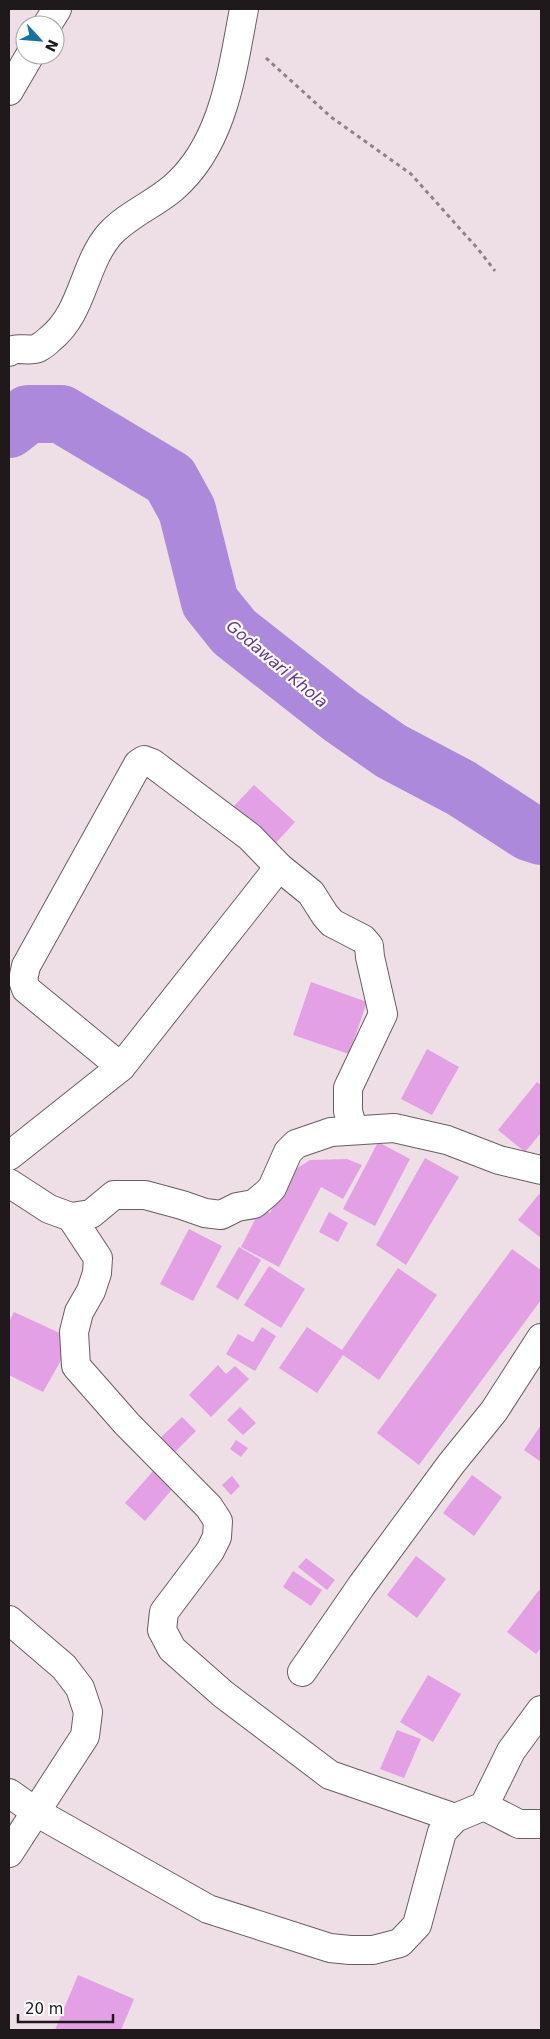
<svg xmlns="http://www.w3.org/2000/svg" width="550" height="2039" font-family="'DejaVu Sans',sans-serif">
<style>
.lines{fill:none;stroke-linecap:round;stroke-linejoin:round}
.river{stroke:#ac89da;stroke-width:58}
.building{fill:#e3a0e5}
.street-casing{stroke:#6a5d63;stroke-width:30}
.path{stroke:#8d8287;stroke-width:3;stroke-dasharray:4 4;stroke-linecap:butt}
.street{stroke:#fff;stroke-width:28}
.labels{text-anchor:middle;dominant-baseline:central;stroke-width:4.5;stroke-linejoin:round;paint-order:stroke}
.water-label{font-size:16px;font-style:italic;fill:#633593;stroke:#fff}
</style>
<rect width="100%" height="100%" fill="#eedfe6"/>
<g class="lines">
<!-- river -->
<polyline class="river" points="9,429 28,414 61,414 170,479 187,510 210,602 234,632 341,716 391,751 461,788 529,832 541,836"/>
</g>
<!-- building -->
<g class="building">
<polygon points="254,785 295,822 274,845 233,807"/>
<polygon points="311,982 367,1002 349,1054 293,1035"/>
<polygon points="427,1049 459,1067 432,1115 401,1099"/>
<polygon points="537,1082 541,1085 541,1133 525,1152 498,1130"/>
<polygon points="378,1142 410,1159 375,1226 343,1209"/>
<polygon points="425,1158 459,1177 406,1265 376,1245"/>
<polygon points="347,1159 362,1165 343,1199 321,1187 279,1267 241,1247 261,1208 270,1213 291,1172 310,1160"/>
<polygon points="539,1194 541,1195 541,1238 518,1220"/>
<polygon points="329,1212 348,1223 338,1242 319,1232"/>
<polygon points="189,1229 222,1246 193,1301 160,1284"/>
<polygon points="239,1247 261,1260 238,1300 216,1287"/>
<polygon points="512,1249 541,1270 541,1300 419,1465 377,1433"/>
<polygon points="269,1266 305,1289 281,1328 244,1305"/>
<polygon points="398,1268 437,1295 379,1380 343,1355 317,1393 279,1368 307,1327 342,1350"/>
<polygon points="14,1312 73,1339 43,1392 9,1375 9,1322"/>
<polygon points="262,1327 276,1336 255,1371 226,1354 238,1334 253,1342"/>
<polygon points="218,1365 226,1374 235,1366 249,1379 211,1417 189,1395"/>
<polygon points="240,1407 256,1423 243,1435 227,1420"/>
<polygon points="182,1417 196,1431 167,1460 152,1446"/>
<polygon points="541,1425 541,1462 524,1450"/>
<polygon points="236,1440 248,1448 241,1457 230,1449"/>
<polygon points="154,1470 174,1487 145,1521 125,1503"/>
<polygon points="472,1475 502,1497 474,1536 443,1513"/>
<polygon points="232,1476 240,1486 231,1495 222,1485"/>
<polygon points="416,1556 446,1579 417,1618 387,1595"/>
<polygon points="306,1558 335,1580 327,1590 298,1567"/>
<polygon points="293,1571 322,1590 311,1606 283,1587"/>
<polygon points="539,1590 541,1592 541,1648 536,1654 507,1632"/>
<polygon points="428,1675 461,1694 433,1742 400,1722"/>
<polygon points="397,1730 421,1739 404,1778 380,1769"/>
<polygon points="78,1975 134,1999 121,2030 55,2030"/>
</g>
<g class="lines">
<defs>
<g id="street">
<polyline points="47,25 57,9"/>
<polyline points="9,91 30,55"/>
<path d="M9,352C17,346 29,352 38,348C42,346 47,342 50,339C83,313 83,266 109,235C127,215 153,205 173,188C224,144 232,71 244,9"/>
<polyline points="121,1067 26,989 23,980 26,966 138,764 144,760 152,763 250,837 279,867 311,893 325,915 332,923 363,939 369,946 370,957 383,1014 348,1088 348,1111 353,1130"/>
<polyline points="9,1156 121,1067 279,867"/>
<polyline points="9,1183 49,1209 71,1217 91,1214 114,1195 145,1195 182,1205 205,1213 221,1215 237,1207 254,1204 266,1194 272,1188 288,1152 296,1144 331,1132 394,1128 447,1140 499,1160 541,1170"/>
<polyline points="71,1217 98,1258 97,1273 91,1291 79,1312 74,1332 76,1366 127,1424 209,1507 218,1521 217,1537 210,1551 164,1612 162,1630 172,1649 223,1694 330,1775 455,1818"/>
<polyline points="9,1620 64,1667 80,1688 88,1712 85,1736 9,1853"/>
<polyline points="302,1672 362,1585 451,1464 494,1411 541,1338"/>
<polyline points="9,1793 36,1812 208,1909 330,1948 350,1950 373,1950 400,1943 417,1925 442,1832 455,1818 484,1806 511,1751 541,1710"/>
<polyline points="484,1806 519,1824 541,1824"/>
</g>
</defs>
<!-- street casing -->
<use href="#street" class="street-casing"/>
<!-- path -->
<polyline class="path" points="266,58 331,117 411,174 478,249 495,271"/>
<!-- street -->
<use href="#street" class="street"/>
</g>
<g class="labels">
<!-- water labels -->
<g class="water-label">
<text transform="translate(277 664) rotate(40)">Godawari Khola</text>
</g>
</g>
<!-- border -->
<rect width="550" height="2039" fill="none" stroke="#1f191c" stroke-width="20"/>
<!-- north arrow -->
<g transform="translate(40 40) rotate(116)"><circle r="24" fill="#ffffff" stroke="#a5a3a4"/>
<path d="M0-4L9 19L0 12L-9 19Z" fill="#1573a1"/>
<text y="-8" font-size="14" font-weight="bold" text-anchor="middle" fill="#1f191c">N</text>
</g>
<!-- scale -->
<path d="M18 2014v8h95v-8" fill="none" stroke="#1f191c" stroke-width="2.5"/>
<text x="25" y="2014" font-size="15" fill="#1f191c" stroke="#ffffff" stroke-width="4" paint-order="stroke">20 m</text>
</svg>
